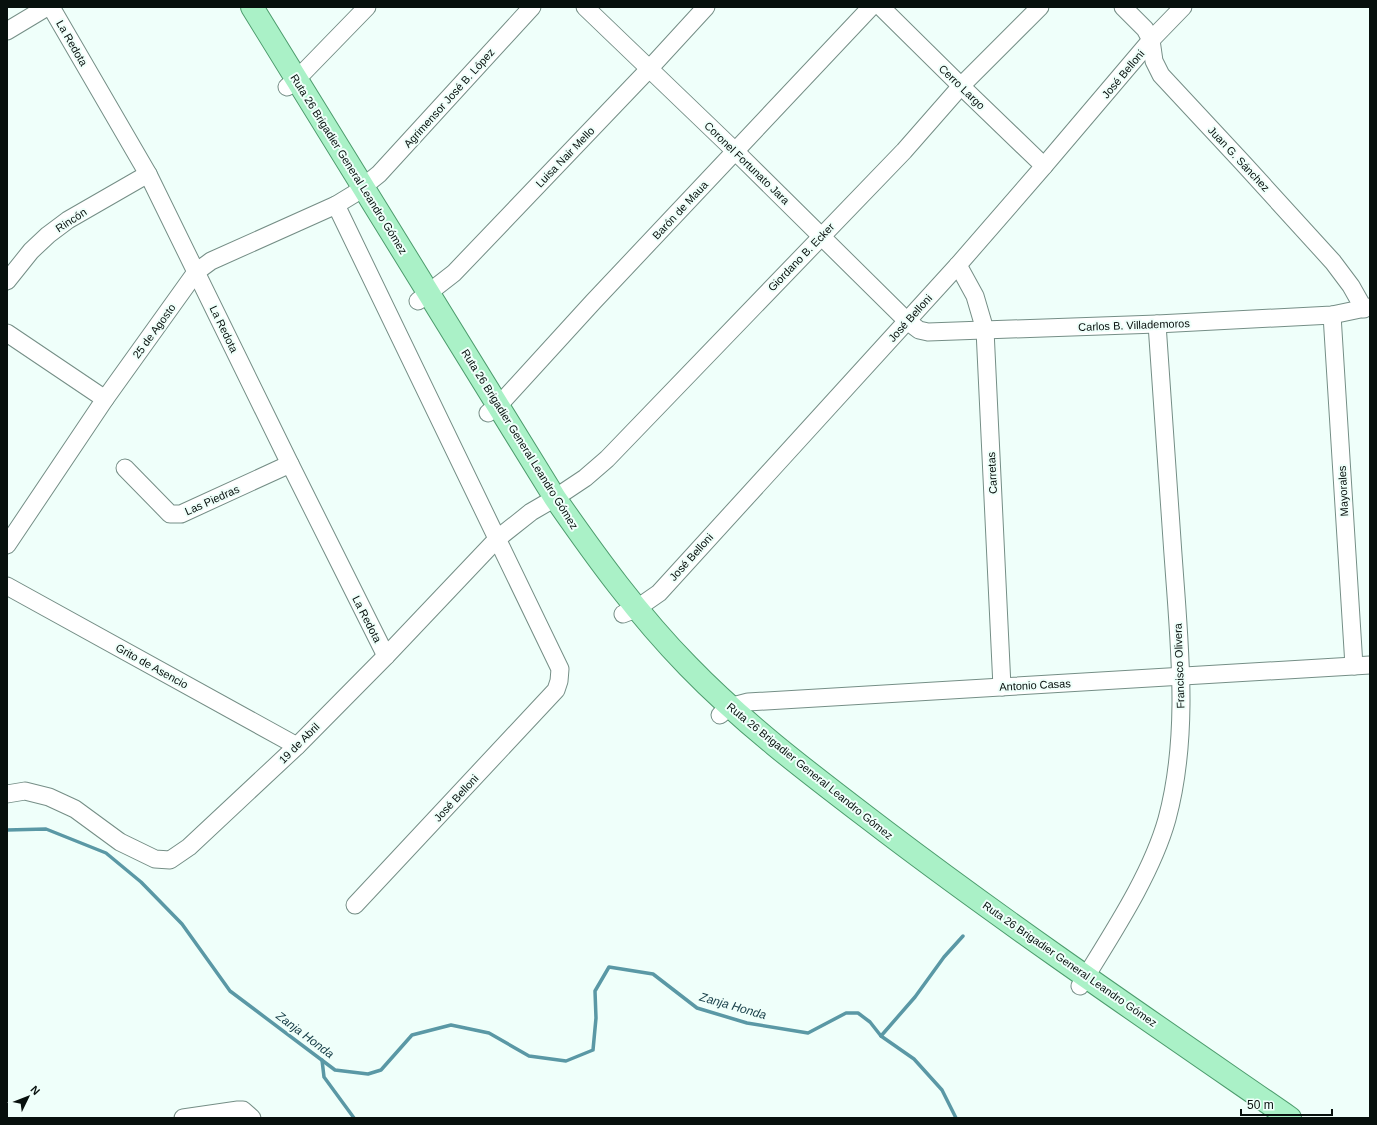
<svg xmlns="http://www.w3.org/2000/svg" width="1377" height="1125" font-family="Arial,sans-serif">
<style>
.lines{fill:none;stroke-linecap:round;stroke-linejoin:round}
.stream{stroke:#5a98a5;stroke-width:3.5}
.minor-casing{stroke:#758e86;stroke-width:19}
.major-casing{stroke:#4d9c6d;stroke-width:24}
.minor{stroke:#fff;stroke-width:17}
.major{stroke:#aaf1c7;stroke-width:22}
.labels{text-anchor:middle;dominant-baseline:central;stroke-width:4;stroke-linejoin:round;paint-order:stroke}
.street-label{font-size:11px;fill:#07100d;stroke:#effffa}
.water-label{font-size:12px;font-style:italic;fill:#1b424b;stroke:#effffa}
</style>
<rect width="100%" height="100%" fill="#effffa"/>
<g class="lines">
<!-- stream -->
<g class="stream">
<polyline points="7,830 46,829 106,853 141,882 182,924 230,991 335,1070 368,1074 381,1070 412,1035 451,1025 489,1033 529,1056 566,1061 593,1050 596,1018 595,991 609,967 653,974 697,1008 747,1023 808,1033 846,1013 858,1013 870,1022 881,1036 914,1059 942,1090 956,1118"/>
<polyline points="881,1036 915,997 944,957 963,936"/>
<polyline points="322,1060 324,1077 354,1118"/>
</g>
<defs>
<g id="minor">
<polyline points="51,7 148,174 290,464 386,656"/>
<polyline points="585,7 735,151 907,321 919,330 928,332 1157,324 1332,315 1370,307"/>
<polyline points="881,7 961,86 1044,166"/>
<polyline points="1123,7 1145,29 1151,40 1154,61 1161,75 1242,162 1333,262 1351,286 1364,309"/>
<polyline points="7,31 47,7"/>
<polyline points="287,87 296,80 367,7"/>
<polyline points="336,205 560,669 559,681 556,690 355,905"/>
<polyline points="958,265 975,296 985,330 1002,687"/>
<polyline points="7,281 31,251 48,235 68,220 148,174"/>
<polyline points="418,301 454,273 650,68 706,7"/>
<polyline points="1332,315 1354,666"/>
<polyline points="7,333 105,399"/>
<polyline points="488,413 498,406 593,302 871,7"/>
<polyline points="125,468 170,514 181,514 290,464"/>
<polyline points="7,545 105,399 196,272 211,261 336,205 354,194 379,174 532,7"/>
<polyline points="7,586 297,746"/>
<polyline points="623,614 636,609 659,593 958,265 1044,166 1151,40 1183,7"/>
<polyline points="720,715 729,707 748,702 1370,665"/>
<polyline points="7,794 25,791 49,797 75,809 120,842 155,859 170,860 189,847 297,746 386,656 497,539 531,512 555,498 585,478 607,459 904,151 961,86 1040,7"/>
<path d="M1080,986C1111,935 1151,876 1167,819C1189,737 1180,651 1174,568C1168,487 1163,406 1157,324"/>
<polyline points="183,1118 238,1110 243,1110 252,1118"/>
</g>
<path id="major" d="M252,7L555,498C596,557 638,615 688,666C748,728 817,779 885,831C1017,931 1154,1024 1290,1118"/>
</defs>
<!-- minor casing -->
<use href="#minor" class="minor-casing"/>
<!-- major casing -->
<use href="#major" class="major-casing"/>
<!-- minor -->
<use href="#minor" class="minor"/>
<!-- major -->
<use href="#major" class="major"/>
</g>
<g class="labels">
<!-- street labels -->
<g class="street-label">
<text transform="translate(72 43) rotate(60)">La Redota</text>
<text transform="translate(1123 74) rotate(-50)">José Belloni</text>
<text transform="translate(962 87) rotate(44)">Cerro Largo</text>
<text transform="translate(449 98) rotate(-48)">Agrimensor José B. López</text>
<text transform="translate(565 157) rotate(-46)">Luisa Nair Mello</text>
<text transform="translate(1239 159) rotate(47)">Juan G. Sánchez</text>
<text transform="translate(747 163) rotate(44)">Coronel Fortunato Jara</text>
<text transform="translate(349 164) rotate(58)">Ruta 26 Brigadier General Leandro Gómez</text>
<text transform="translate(680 210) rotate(-47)">Barón de Maua</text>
<text transform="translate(71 220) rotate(-33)">Rincón</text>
<text transform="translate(801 257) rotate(-46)">Giordano B. Ecker</text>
<text transform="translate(910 318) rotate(-48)">José Belloni</text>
<text transform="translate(1134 325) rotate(-2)">Carlos B. Villademoros</text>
<text transform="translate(224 329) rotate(64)">La Redota</text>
<text transform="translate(154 331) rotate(-54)">25 de Agosto</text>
<text transform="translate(520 439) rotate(58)">Ruta 26 Brigadier General Leandro Gómez</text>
<text transform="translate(992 473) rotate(-93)">Carretas</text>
<text transform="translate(1343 491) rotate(-93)">Mayorales</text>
<text transform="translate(212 500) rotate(-24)">Las Piedras</text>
<text transform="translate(691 557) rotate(-48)">José Belloni</text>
<text transform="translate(367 619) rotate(63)">La Redota</text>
<text transform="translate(152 666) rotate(29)">Grito de Asencio</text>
<text transform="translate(1179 666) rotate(-92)">Francisco Olivera</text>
<text transform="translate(1035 685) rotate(-3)">Antonio Casas</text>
<text transform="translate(299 743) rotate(-45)">19 de Abril</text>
<text transform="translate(810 771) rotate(39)">Ruta 26 Brigadier General Leandro Gómez</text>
<text transform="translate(456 798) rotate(-47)">José Belloni</text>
<text transform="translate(1070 964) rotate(35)">Ruta 26 Brigadier General Leandro Gómez</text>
</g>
<!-- water labels -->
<g class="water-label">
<text transform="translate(733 1006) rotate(16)">Zanja Honda</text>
<text transform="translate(305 1035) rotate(37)">Zanja Honda</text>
</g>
</g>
<!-- border -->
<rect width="1377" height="1125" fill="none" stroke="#07100d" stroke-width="16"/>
<!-- north arrow -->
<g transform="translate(28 1097) rotate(47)" stroke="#effffa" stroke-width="3" paint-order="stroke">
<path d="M0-3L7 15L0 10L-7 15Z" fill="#07100d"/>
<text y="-6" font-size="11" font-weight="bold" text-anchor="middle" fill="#07100d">N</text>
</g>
<!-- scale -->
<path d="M1241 1109v6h91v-6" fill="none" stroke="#07100d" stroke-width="2"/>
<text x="1247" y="1109" font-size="12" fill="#07100d" stroke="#effffa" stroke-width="3" paint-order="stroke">50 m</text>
</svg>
